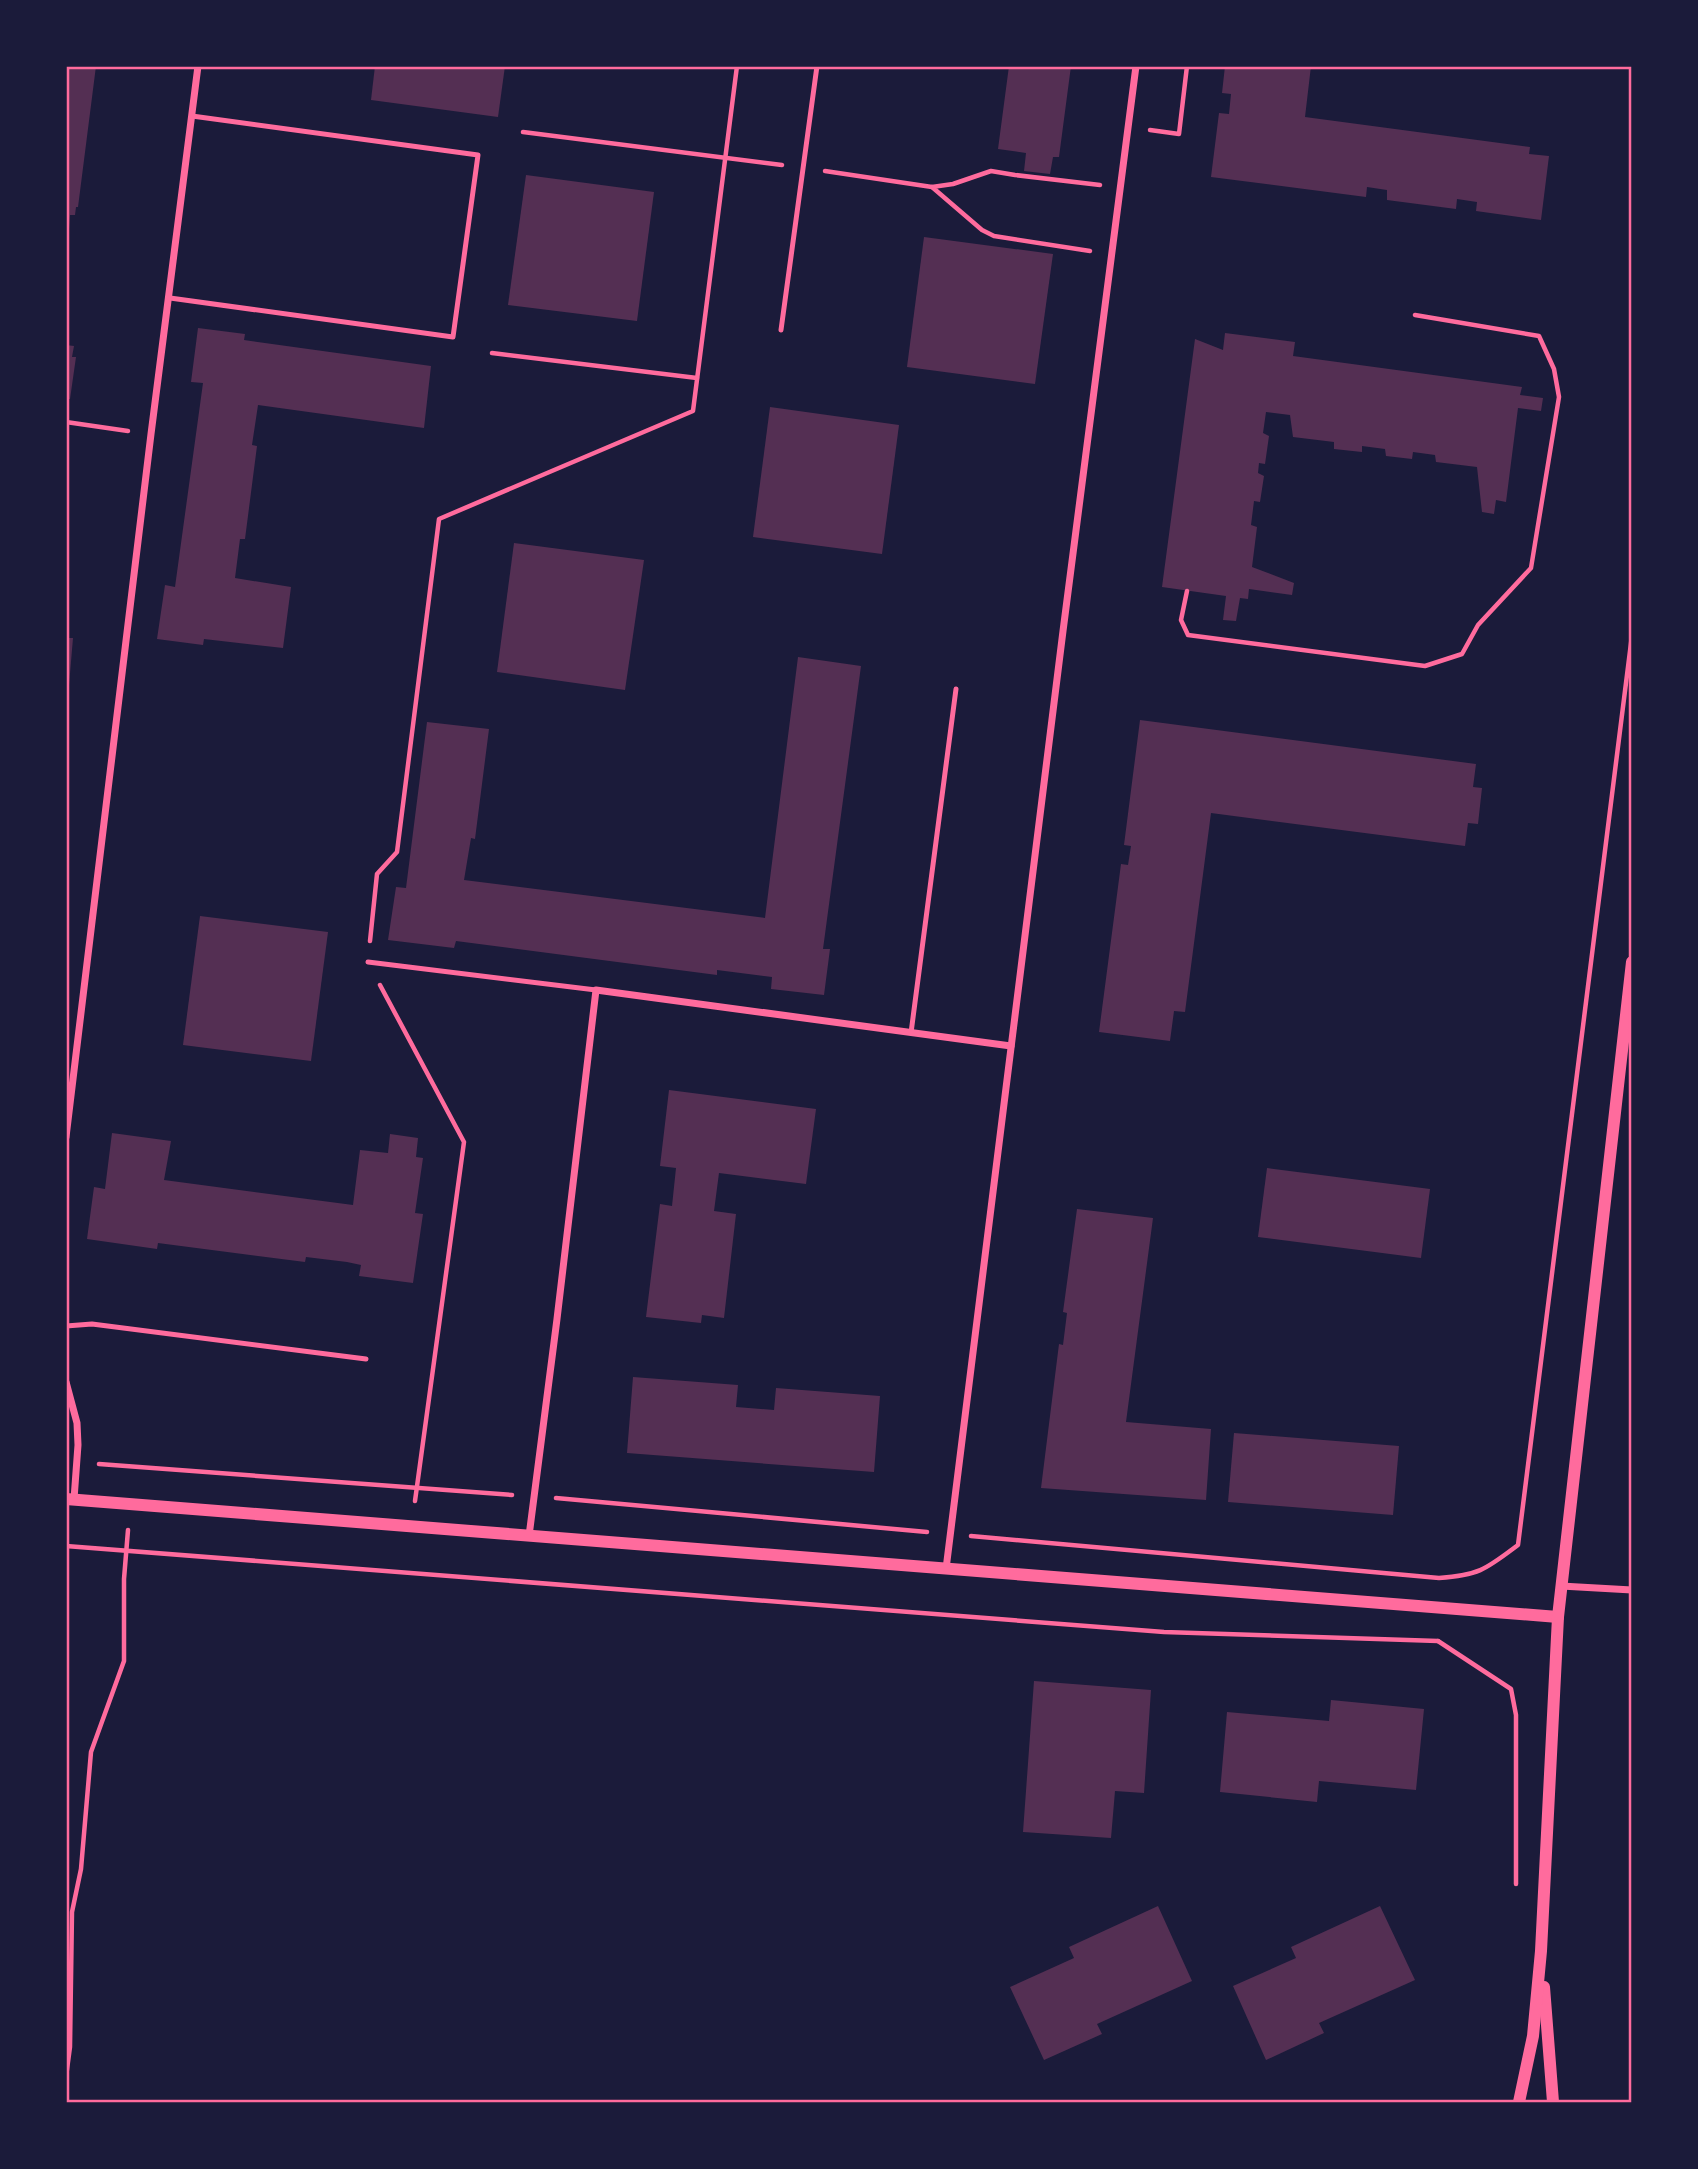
<svg xmlns="http://www.w3.org/2000/svg" width="1698" height="2169" font-family="Lato,sans-serif">
<style>
.building{fill:#542f53}
.lines{fill:none;stroke-linecap:round;stroke-linejoin:round}
.path{stroke:#ff6b9d;stroke-width:4.5}
.service{stroke:#ff6b9d;stroke-width:5}
.minor{stroke:#ff6b9d;stroke-width:7}
.tertiary{stroke:#ff6b9d;stroke-width:12}
.neatline{fill:none;stroke:#ff6b9d;stroke-width:2.5}
</style>
<rect width="100%" height="100%" fill="#1b1b3a"/>
<!-- building -->
<g class="building">
<polygon points="66,66 96,66 78,207 76,207 75,215 70,215 68,243 66,243"/>
<polygon points="375,66 505,66 498,117 371,100"/>
<polygon points="1009,66 1071,66 1059,157 1053,157 1050,174 1024,171 1026,153 998,149"/>
<polygon points="1225,66 1311,66 1305,117 1530,147 1529,154 1549,156 1541,220 1476,211 1477,202 1457,199 1456,209 1387,200 1387,190 1367,187 1366,197 1211,177 1219,113 1229,114 1231,94 1222,93"/>
<polygon points="526,175 654,192 637,321 508,305"/>
<polygon points="924,237 1053,254 1035,384 907,367"/>
<polygon points="198,328 245,334 244,340 431,366 424,428 258,405 252,445 257,446 245,539 240,539 235,578 291,587 283,648 204,639 203,645 157,639 165,585 175,587 203,383 191,382"/>
<polygon points="1225,333 1295,342 1293,356 1522,387 1520,395 1543,398 1541,411 1518,408 1506,502 1496,500 1494,514 1482,512 1477,467 1436,462 1435,455 1413,452 1412,459 1386,456 1385,449 1362,446 1362,452 1334,449 1334,442 1293,437 1290,415 1266,412 1263,433 1269,436 1265,464 1259,463 1258,473 1264,476 1260,502 1254,501 1251,525 1257,527 1252,567 1294,583 1292,595 1249,589 1248,599 1240,598 1236,621 1223,620 1226,596 1162,587 1195,339 1223,350"/>
<polygon points="66,345 74,346 72,357 76,357 70,399 66,399"/>
<polygon points="770,407 899,425 882,554 753,537"/>
<polygon points="514,543 644,560 625,690 497,672"/>
<polygon points="66,638 73,638 68,697 66,697"/>
<polygon points="798,657 861,666 823,949 830,949 824,995 771,989 772,977 717,970 717,975 456,941 454,948 388,940 396,887 406,888 427,722 489,729 475,839 471,838 464,880 765,918"/>
<polygon points="1140,720 1476,764 1473,787 1482,788 1478,824 1468,823 1465,846 1211,813 1185,1012 1174,1011 1170,1041 1099,1032 1121,864 1128,865 1131,846 1124,845"/>
<polygon points="200,916 328,932 311,1061 183,1045"/>
<polygon points="669,1090 816,1109 806,1184 719,1173 714,1211 736,1214 724,1318 702,1315 701,1323 646,1317 660,1204 672,1206 676,1168 660,1166"/>
<polygon points="112,1133 171,1141 164,1180 353,1205 360,1150 388,1153 390,1134 418,1138 416,1157 423,1158 415,1213 423,1214 413,1283 359,1276 361,1265 347,1262 306,1257 305,1262 158,1243 157,1249 87,1239 94,1187 105,1189"/>
<polygon points="1267,1168 1430,1189 1421,1258 1258,1237"/>
<polygon points="1077,1209 1153,1218 1126,1422 1211,1429 1206,1500 1041,1488 1059,1344 1063,1345 1067,1313 1063,1312"/>
<polygon points="633,1377 738,1385 736,1407 774,1410 776,1388 880,1396 874,1472 627,1453"/>
<polygon points="1234,1433 1399,1446 1393,1515 1228,1502"/>
<polygon points="1034,1681 1151,1690 1144,1793 1115,1791 1111,1838 1023,1832"/>
<polygon points="1331,1700 1424,1709 1416,1790 1319,1781 1317,1802 1220,1792 1227,1712 1329,1721"/>
<polygon points="1158,1906 1192,1981 1097,2024 1102,2034 1044,2060 1010,1987 1074,1958 1069,1947"/>
<polygon points="1380,1906 1415,1980 1319,2023 1324,2033 1266,2060 1233,1986 1296,1958 1291,1947"/>
</g>
<g class="lines">
<!-- path -->
<g class="path">
<polyline points="1150,130 1179,134 1187,66"/>
<polyline points="523,132 782,165"/>
<polyline points="825,171 932,187"/>
<polyline points="1090,251 994,236 982,230 932,187 953,184 991,171 1015,175 1100,185"/>
<polyline points="492,353 697,378"/>
<polyline points="66,422 128,431"/>
<polyline points="1187,591 1181,620 1188,635 1425,666 1462,654 1478,625 1531,568 1559,397 1554,369 1539,336 1415,315"/>
<polyline points="370,941 377,874 397,852 439,519 693,411 737,66"/>
<polyline points="380,985 464,1142 415,1501"/>
<polyline points="99,1464 512,1495"/>
<polyline points="556,1498 927,1532"/>
<path d="M971,1536L1439,1578C1480,1575 1486,1569 1518,1545L1632,635"/>
<polyline points="66,1546 1164,1632 1438,1641"/>
<polyline points="1438,1641 1511,1689 1516,1715 1516,1884"/>
<polyline points="66,2077 70,2047 72,1912 81,1869 91,1752 124,1661 124,1579 128,1530"/>
</g>
<!-- service -->
<g class="service">
<polyline points="170,298 453,337 478,155 192,116"/>
<polyline points="781,330 817,66"/>
<polyline points="368,962 596,990"/>
<polyline points="911,1033 956,689"/>
<polyline points="66,1326 92,1324 366,1359"/>
</g>
<!-- minor -->
<g class="minor">
<polyline points="66,1137 151,434 198,66"/>
<polyline points="66,1382 77,1423 78,1445 74,1499"/>
<polyline points="529,1536 557,1319 596,990 1011,1046"/>
<polyline points="946,1569 1063,631 1136,66"/>
<polyline points="1561,1586 1632,1590"/>
</g>
<!-- tertiary -->
<g class="tertiary">
<polyline points="66,1499 1558,1617"/>
<polyline points="1544,1987 1553,2102"/>
<polyline points="1519,2102 1533,2036 1541,1951 1558,1617 1632,962"/>
</g>
</g>
<!-- border -->
<rect width="1698" height="2169" fill="none" stroke="#1b1b3a" stroke-width="136"/>
<rect x="68" y="68" width="1562" height="2033" class="neatline"/>
</svg>
